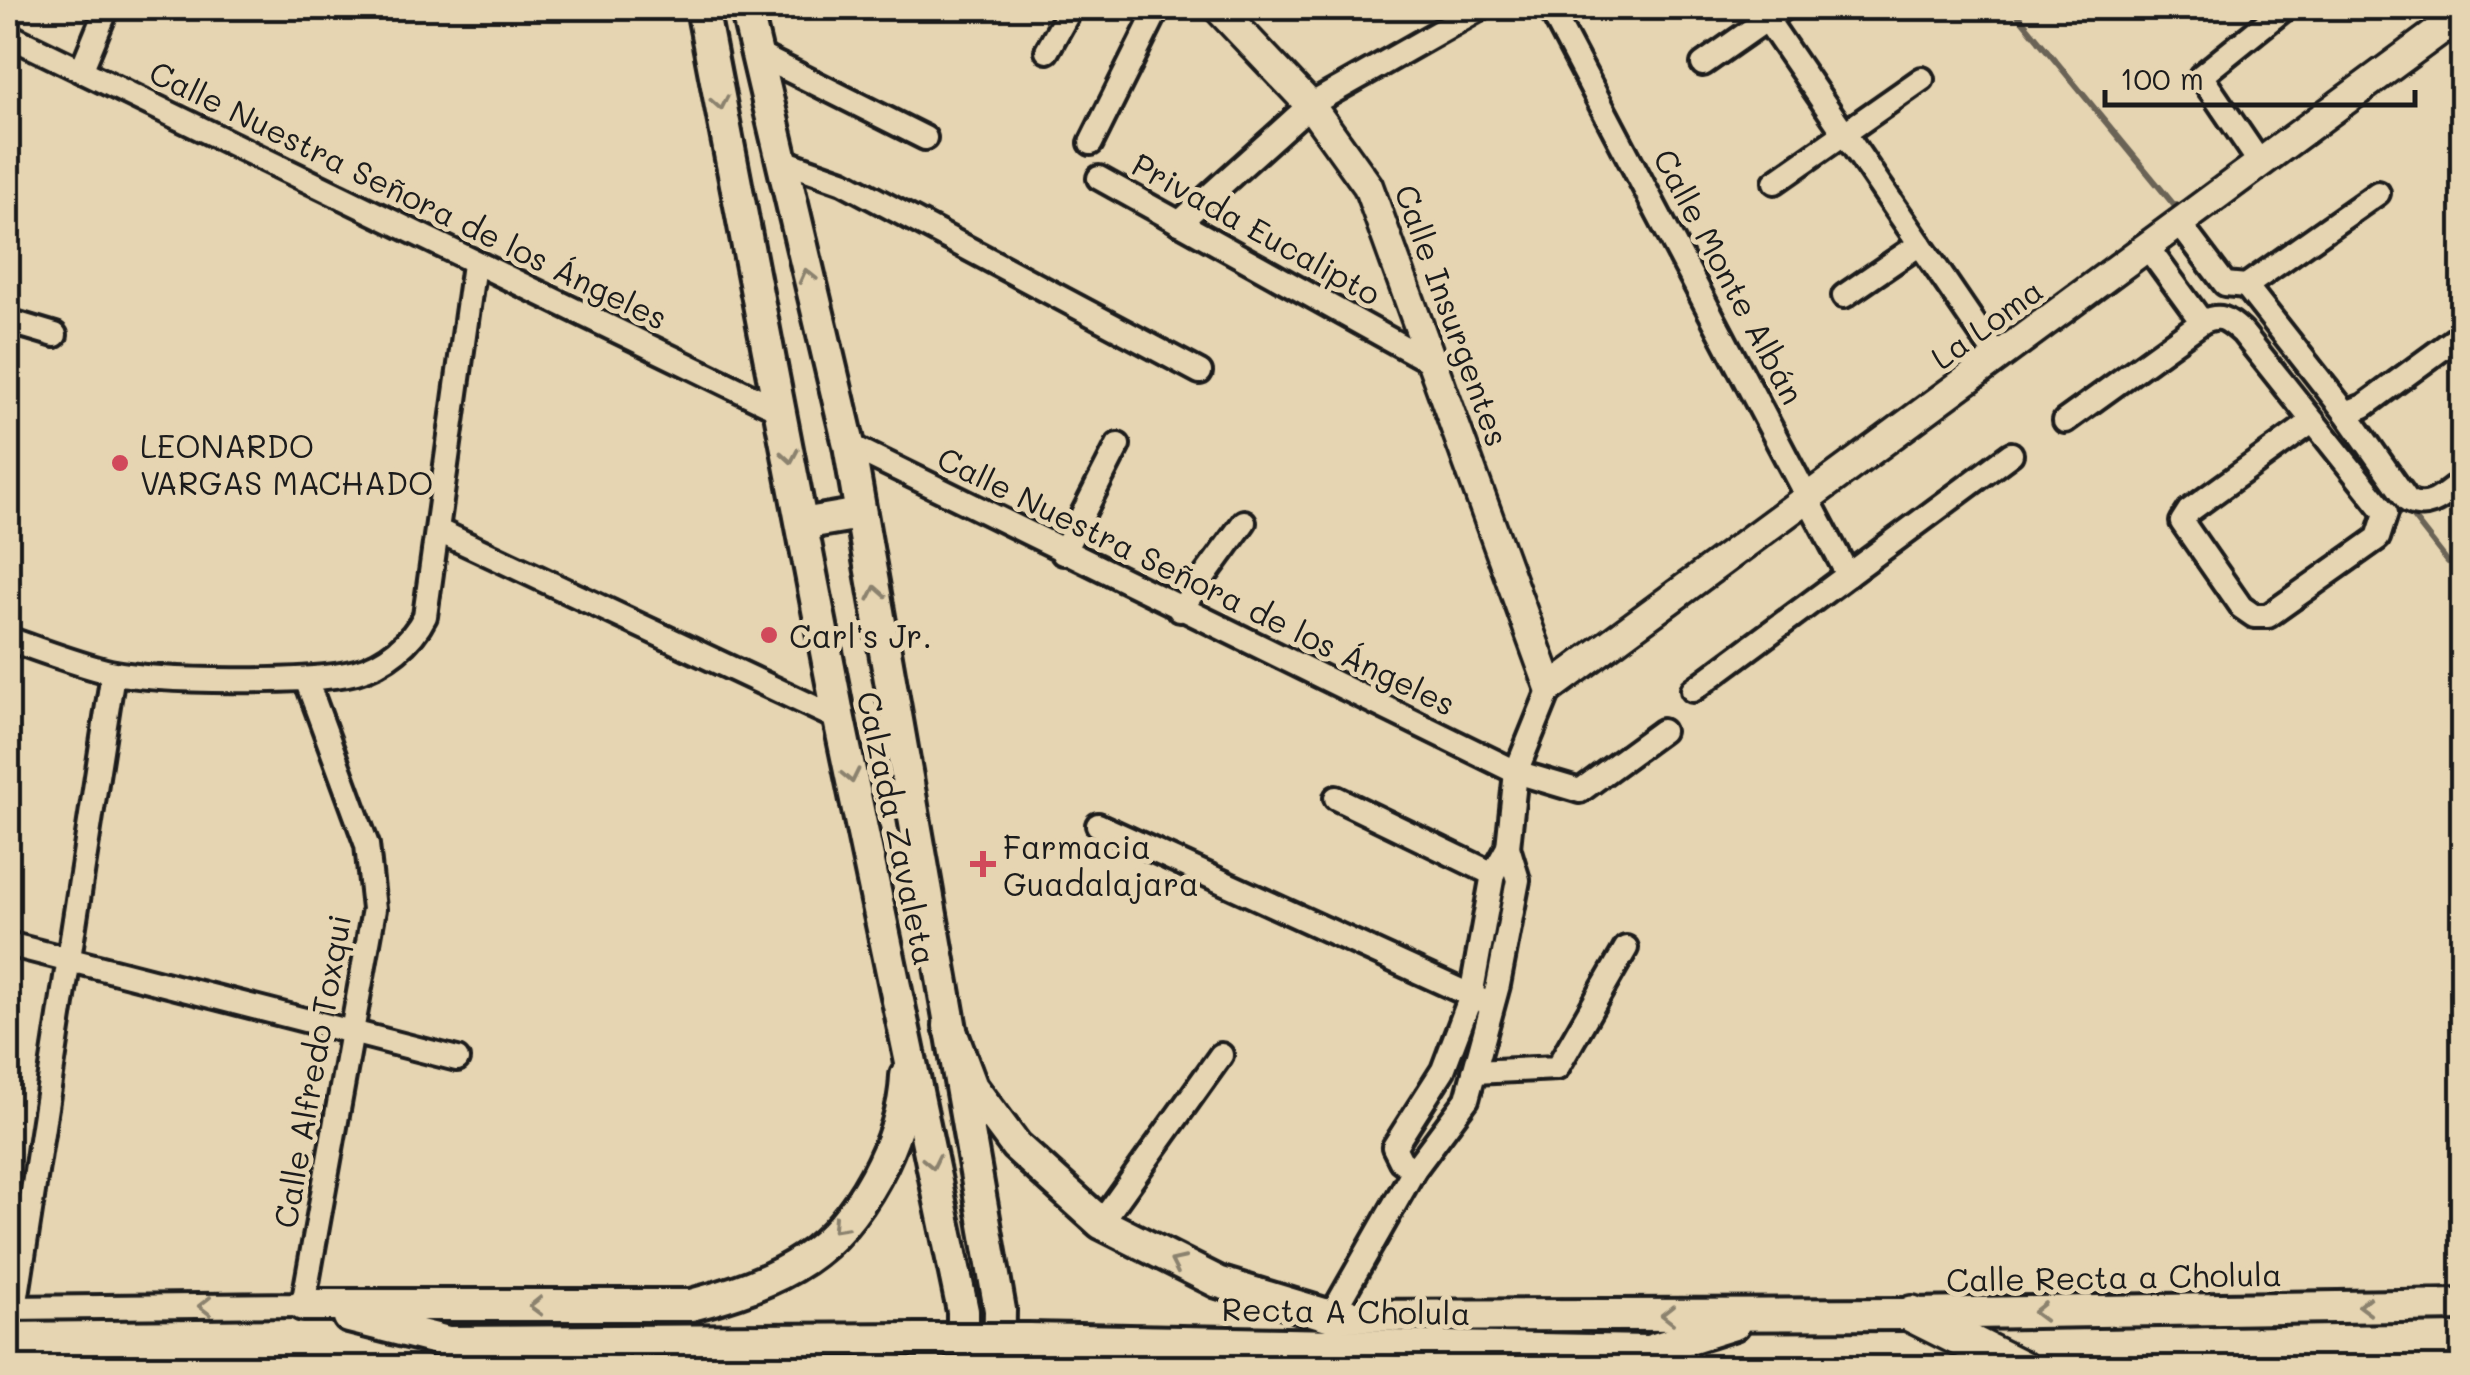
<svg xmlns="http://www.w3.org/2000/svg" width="2470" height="1375" font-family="Mali,sans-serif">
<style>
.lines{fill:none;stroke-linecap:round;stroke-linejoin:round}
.stream{stroke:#6a6356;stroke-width:6}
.minor-casing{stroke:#1c1c1c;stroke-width:30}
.tertiary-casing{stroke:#1c1c1c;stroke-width:35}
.secondary-casing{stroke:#1c1c1c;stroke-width:38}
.primary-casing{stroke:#1c1c1c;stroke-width:42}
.minor{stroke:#e6d5b2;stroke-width:22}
.tertiary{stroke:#e6d5b2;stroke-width:28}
.secondary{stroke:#e6d5b2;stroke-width:30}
.primary{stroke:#e6d5b2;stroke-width:35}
.secondary-bridge-casing{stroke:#1c1c1c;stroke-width:38;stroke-linecap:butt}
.secondary-bridge{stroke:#e6d5b2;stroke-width:30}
.oneway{stroke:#8b826e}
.poi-dot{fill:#d1495b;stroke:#e6d5b2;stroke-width:4}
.labels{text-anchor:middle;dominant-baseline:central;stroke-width:10;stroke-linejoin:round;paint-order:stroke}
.street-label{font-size:32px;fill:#1c1c1c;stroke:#e6d5b2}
.poi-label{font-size:32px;fill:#1c1c1c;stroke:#e6d5b2;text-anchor:start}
</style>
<rect width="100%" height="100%" fill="#e6d5b2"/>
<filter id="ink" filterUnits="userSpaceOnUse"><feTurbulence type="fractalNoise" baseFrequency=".01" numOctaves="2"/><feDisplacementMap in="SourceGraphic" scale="20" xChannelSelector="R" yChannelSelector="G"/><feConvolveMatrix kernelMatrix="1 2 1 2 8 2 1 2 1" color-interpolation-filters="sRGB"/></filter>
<g filter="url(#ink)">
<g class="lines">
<!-- stream -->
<g class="stream">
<polyline points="2012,8 2179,211"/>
<polyline points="2248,306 2345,430"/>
<polyline points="2405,507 2448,562"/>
</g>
<defs>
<g id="minor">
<polyline points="1550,8 1848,575"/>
<polyline points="1759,8 1997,357"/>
<polyline points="8,35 782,411"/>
<polyline points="1047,51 1071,8"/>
<polyline points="755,53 925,138"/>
<polyline points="1703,64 1783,8"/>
<polyline points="81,71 107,8"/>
<polyline points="1091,143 1158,8"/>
<polyline points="778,159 843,182 1200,372"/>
<polyline points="2260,163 2201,76 2285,8"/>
<polyline points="1099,178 1436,365"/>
<polyline points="1775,182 1922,79"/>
<polyline points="1179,223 1310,105 1481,8"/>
<polyline points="2179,223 2225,284 2246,286 2378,193"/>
<polyline points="2246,286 2346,413 2364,406 2462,334"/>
<polyline points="1844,296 1920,244"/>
<polyline points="8,321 55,335"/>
<path d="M2202,322C2221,313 2227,319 2242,332L2386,513L2378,538L2268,616H2254L2241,607L2182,522L2189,511L2313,421"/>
<path d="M2346,413L2408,501C2430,512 2445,494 2462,482"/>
<polyline points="2065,421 2202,322 2148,248"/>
<polyline points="849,445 1516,772 1580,791 1662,731"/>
<polyline points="439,531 839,719"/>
<polyline points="1063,553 1118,445"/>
<polyline points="1180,610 1244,522"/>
<path d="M8,639C41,650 76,664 110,672C157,682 310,684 356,672C386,664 412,642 425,616L474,264"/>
<polyline points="1693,690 2011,454"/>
<polyline points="1336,798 1493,874"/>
<polyline points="1098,825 1485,1002"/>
<polyline points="8,944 457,1059"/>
<polyline points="1474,1072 1557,1068 1626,948"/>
<polyline points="1414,1170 1401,1161 1394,1147 1443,1070 1471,996 1493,874 1508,847 1516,772 1550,688"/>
<polyline points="1101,1223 1221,1055"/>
<polyline points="8,1308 303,1305 374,909 367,845 306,679"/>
<polyline points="15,1308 113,673"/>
<polyline points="1331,1316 1414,1170 1467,1099 1498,985 1518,880 1508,847"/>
</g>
<polyline id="tertiary" points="1218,8 1310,105 1368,186 1550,688 2462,14"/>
<g id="secondary">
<polyline points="702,8 839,719 963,1311 963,1368"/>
<polyline points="746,8 849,445 1000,1310 999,1368"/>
<polyline points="802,524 860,514"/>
<polyline points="949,1026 972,1087 1016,1146 1101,1223 1218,1282 1331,1316 1912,1314 2462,1305"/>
<path d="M303,1305H691C730,1295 771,1282 805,1259C859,1223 904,1139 906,1076"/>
<polyline points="349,1317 448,1342 920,1339"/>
<polyline points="1028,1339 1648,1351 1734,1324"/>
</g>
<polyline id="primary" points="1912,1314 2020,1368"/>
</defs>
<!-- minor casing -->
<use href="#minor" class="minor-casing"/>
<!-- tertiary casing -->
<use href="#tertiary" class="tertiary-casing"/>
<!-- secondary casing -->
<use href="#secondary" class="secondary-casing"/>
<!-- primary casing -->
<use href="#primary" class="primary-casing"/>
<!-- minor -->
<use href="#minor" class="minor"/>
<!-- tertiary -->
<use href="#tertiary" class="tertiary"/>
<!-- secondary -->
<use href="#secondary" class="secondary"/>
<!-- primary -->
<use href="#primary" class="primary"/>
<defs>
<polyline id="secondary-bridge" points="920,1339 1028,1339"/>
</defs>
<!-- secondary-bridge casing -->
<use href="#secondary-bridge" class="secondary-bridge-casing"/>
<!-- secondary-bridge -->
<use href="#secondary-bridge" class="secondary-bridge"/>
</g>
<!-- one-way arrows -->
<defs><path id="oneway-chevron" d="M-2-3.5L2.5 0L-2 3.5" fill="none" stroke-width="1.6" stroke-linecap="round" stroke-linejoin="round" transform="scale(2.5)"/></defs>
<g class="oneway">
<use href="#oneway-chevron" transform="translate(720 103) rotate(79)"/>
<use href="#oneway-chevron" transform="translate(807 276) rotate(-104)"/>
<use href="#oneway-chevron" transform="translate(790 456) rotate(80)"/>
<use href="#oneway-chevron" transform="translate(876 593) rotate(-101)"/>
<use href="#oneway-chevron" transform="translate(851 776) rotate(78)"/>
<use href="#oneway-chevron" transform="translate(932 1162) rotate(78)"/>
<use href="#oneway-chevron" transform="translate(838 1226) rotate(133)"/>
<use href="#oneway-chevron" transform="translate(1177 1263) rotate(-155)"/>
<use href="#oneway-chevron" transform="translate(205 1306) rotate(180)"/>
<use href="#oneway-chevron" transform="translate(536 1306) rotate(179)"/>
<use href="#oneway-chevron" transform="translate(2365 1306) rotate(179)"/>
<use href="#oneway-chevron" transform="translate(2040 1312) rotate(179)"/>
<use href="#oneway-chevron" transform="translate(1668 1315) rotate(180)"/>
</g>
</g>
<!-- markers -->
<g class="poi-dot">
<circle cx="120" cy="463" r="10"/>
<circle cx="769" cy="635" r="10"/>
<path d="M978 849h10v10h10v10h-10v10h-10v-10h-10v-10h10z"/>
</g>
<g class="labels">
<!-- street labels -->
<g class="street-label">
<text transform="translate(409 194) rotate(26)">Calle Nuestra Señora de los Ángeles</text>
<text transform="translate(1257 228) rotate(29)">Privada Eucalipto</text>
<text transform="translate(1730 276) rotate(62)">Calle Monte Albán</text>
<text transform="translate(1453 315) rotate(70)">Calle Insurgentes</text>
<text transform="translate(1986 323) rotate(-36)">La Loma</text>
<text transform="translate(1197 580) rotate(26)">Calle Nuestra Señora de los Ángeles</text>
<text transform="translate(898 828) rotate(78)">Calzada Zavaleta</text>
<text transform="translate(311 1071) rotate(-80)">Calle Alfredo Toxqui</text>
<text transform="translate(2114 1276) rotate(-1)">Calle Recta a Cholula</text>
<text transform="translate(1346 1310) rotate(1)">Recta A Cholula</text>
</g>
<!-- poi labels -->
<g class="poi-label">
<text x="140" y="445">LEONARDO<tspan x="140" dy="37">VARGAS MACHADO</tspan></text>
<text x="789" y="635">Carl's Jr.</text>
<text x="1003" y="846">Farmacia<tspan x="1003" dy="37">Guadalajara</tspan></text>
</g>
</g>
<!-- margin -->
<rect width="2470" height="1375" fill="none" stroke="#e6d5b2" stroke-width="40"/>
<rect x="20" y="20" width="2430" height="1335" fill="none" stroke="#1c1c1c" stroke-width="4" filter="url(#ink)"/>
<!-- scale -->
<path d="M2105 90v15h310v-15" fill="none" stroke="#1c1c1c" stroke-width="5"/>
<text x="2120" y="90" font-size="30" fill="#1c1c1c" stroke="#e6d5b2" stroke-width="8" paint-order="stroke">100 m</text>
</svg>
